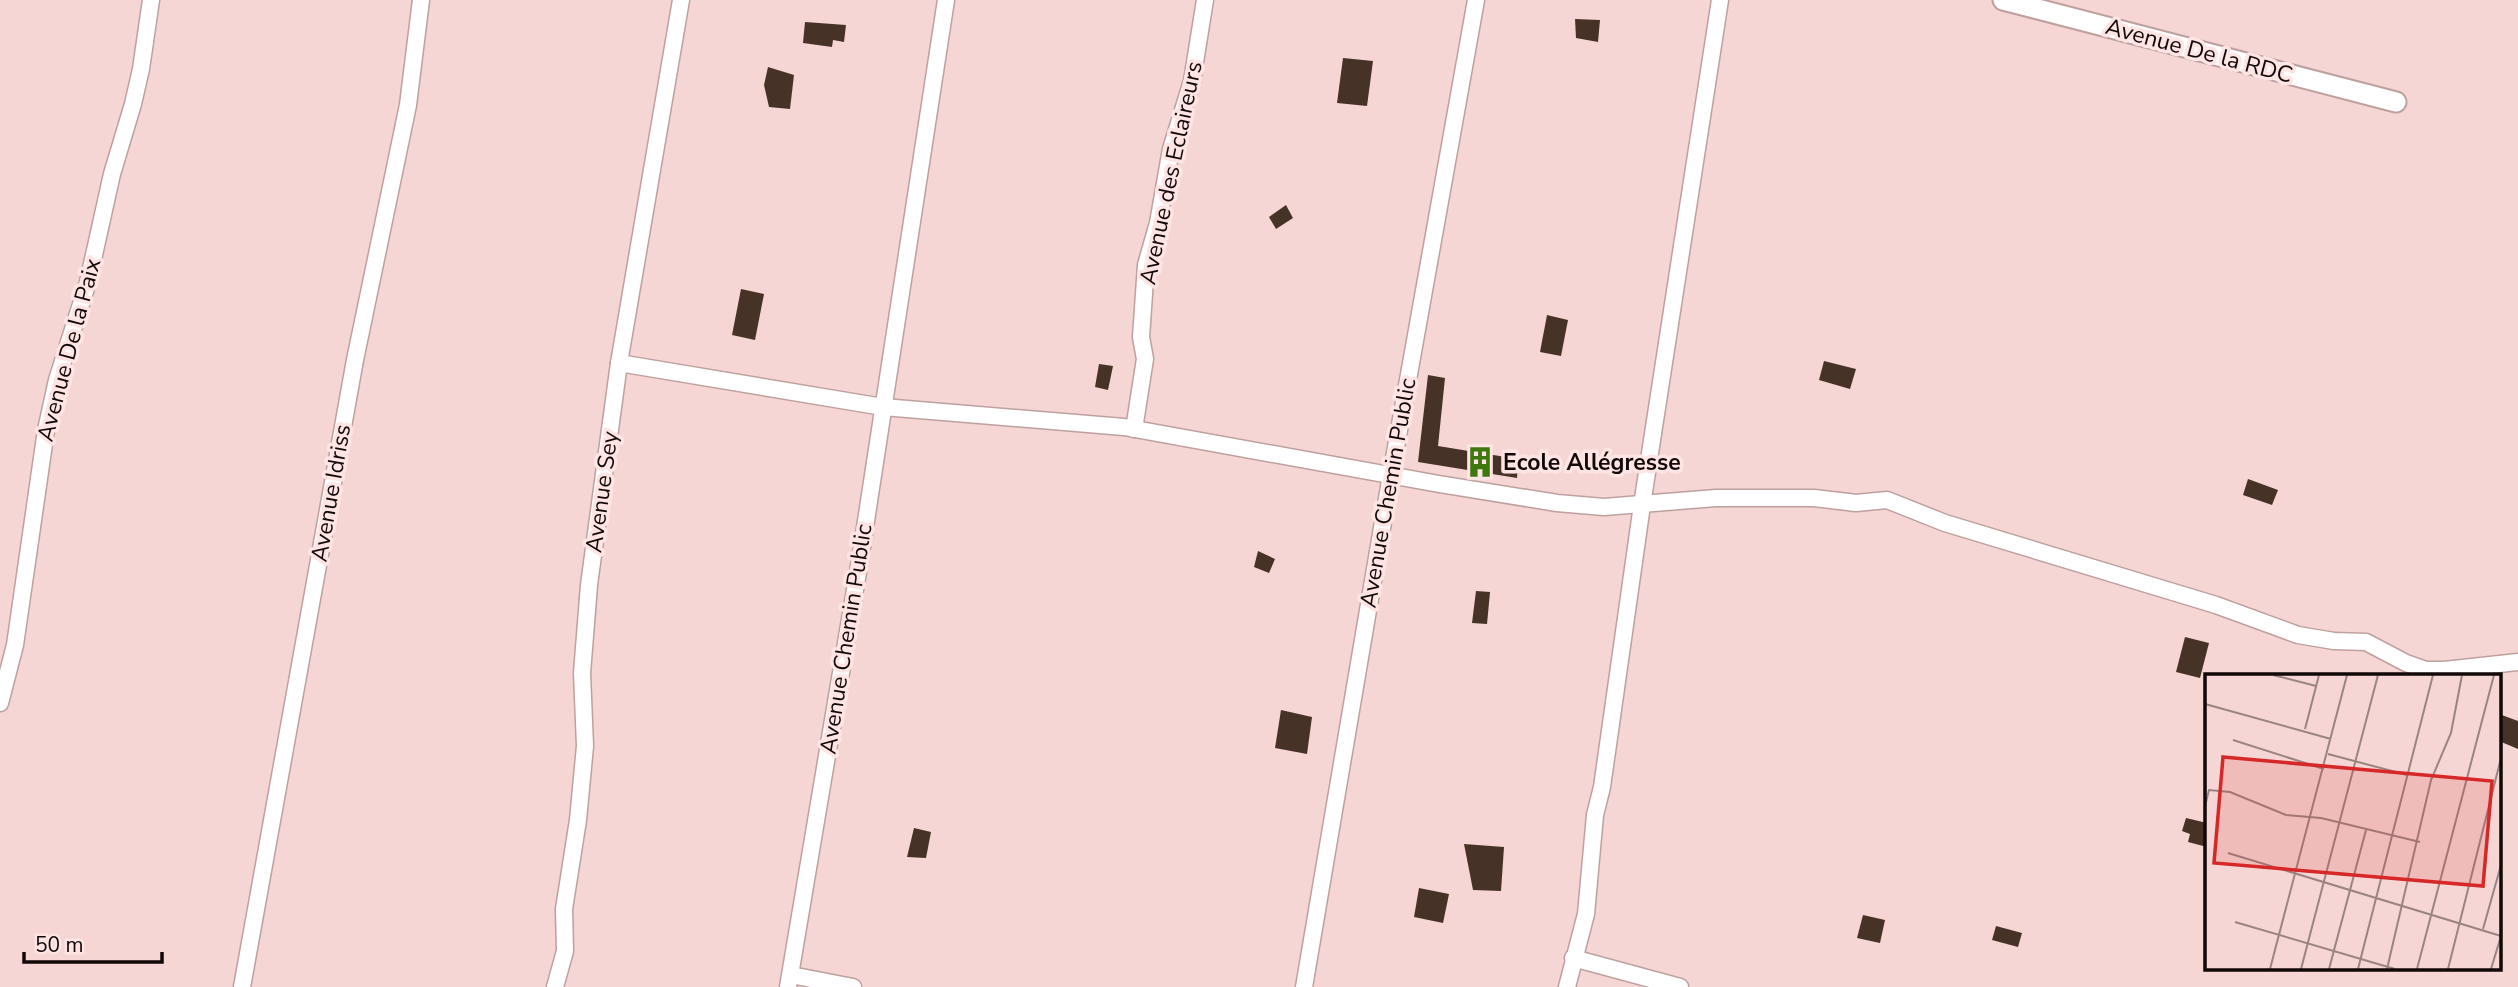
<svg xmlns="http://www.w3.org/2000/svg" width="2518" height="987" font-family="'Nunito Sans',sans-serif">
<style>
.building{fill:#473228}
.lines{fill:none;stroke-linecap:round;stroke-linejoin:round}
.minor-casing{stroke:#bea09e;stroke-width:19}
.tertiary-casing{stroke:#bea09e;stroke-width:23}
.minor{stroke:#fff;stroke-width:16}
.tertiary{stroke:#fff;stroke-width:19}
.labels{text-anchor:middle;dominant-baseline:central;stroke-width:7;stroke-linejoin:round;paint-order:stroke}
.street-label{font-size:23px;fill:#120808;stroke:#fee5e3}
.poi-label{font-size:23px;font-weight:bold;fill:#120808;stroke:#fee5e3;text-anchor:start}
.inset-road{fill:none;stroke:#9a8482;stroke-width:2}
.view{fill:#d62828;fill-opacity:0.15;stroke:#d62828;stroke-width:3.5}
.inset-edge{fill:none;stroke:#120808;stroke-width:3.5}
</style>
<rect width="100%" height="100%" fill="#f5d6d4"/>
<!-- building -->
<g class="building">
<polygon points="1575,19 1600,20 1598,42 1576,38"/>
<polygon points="805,22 846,25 844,42 833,40 832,47 803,43"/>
<polygon points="1343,58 1373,61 1367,106 1337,103"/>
<polygon points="768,67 794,75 790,109 769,107 764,85"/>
<polygon points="1286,205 1293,218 1276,229 1269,217"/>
<polygon points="741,289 764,294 755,340 732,335"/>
<polygon points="1547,315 1568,320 1561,356 1540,352"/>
<polygon points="1824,361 1856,369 1850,389 1819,380"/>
<polygon points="1099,364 1113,366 1108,390 1095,387"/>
<polygon points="1428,375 1445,378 1438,446 1518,459 1517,478 1418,462"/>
<polygon points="2248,479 2278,490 2272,505 2243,495"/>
<polygon points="1258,551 1275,559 1269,573 1254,567"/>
<polygon points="1476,591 1490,592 1487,624 1472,623"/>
<polygon points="2185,637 2209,643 2200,678 2176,672"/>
<polygon points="1281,710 1312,717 1307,754 1275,748"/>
<polygon points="2499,714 2518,721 2518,749 2499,741"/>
<polygon points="2186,818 2207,823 2207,847 2188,842 2190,834 2182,831"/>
<polygon points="914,828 931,832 926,858 907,857"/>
<polygon points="1464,844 1504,847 1501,891 1473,890"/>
<polygon points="1419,888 1449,894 1443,923 1414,917"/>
<polygon points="1863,915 1885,920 1880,943 1857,938"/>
<polygon points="1996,926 2022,933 2018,947 1992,940"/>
</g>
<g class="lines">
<defs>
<g id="minor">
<polyline points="619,363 883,407 1124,427 1439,484 1557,503 1604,507 1716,498 1814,498 1856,503 1887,500 1945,523 2216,605 2298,635 2334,641 2366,642 2406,663 2426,670 2444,670 2518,662"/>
<polyline points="1134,429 1145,359 1141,337 1146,265 1158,223 1171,149 1192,81 1205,0"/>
<polyline points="0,703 15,645 46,430 57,380 88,282 112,174 133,104 141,69 151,0"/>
<polyline points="1573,958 1680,987"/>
<polyline points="791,975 853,987"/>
<polyline points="242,987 355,360 408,105 421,0"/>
<polyline points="555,987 565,951 564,909 578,820 585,746 582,673 589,585 619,363 681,0"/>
<polyline points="788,987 860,560 946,0"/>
<polyline points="1304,987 1391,475 1476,0"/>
<polyline points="1567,987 1586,914 1595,815 1602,787 1642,505 1720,0"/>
</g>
<polyline id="tertiary" points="2003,0 2396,102"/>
</defs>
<!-- minor casing -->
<use href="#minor" class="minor-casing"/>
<!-- tertiary casing -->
<use href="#tertiary" class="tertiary-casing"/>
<!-- minor -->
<use href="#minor" class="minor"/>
<!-- tertiary -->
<use href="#tertiary" class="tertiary"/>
</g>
<!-- icons -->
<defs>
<symbol id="building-bare" viewBox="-9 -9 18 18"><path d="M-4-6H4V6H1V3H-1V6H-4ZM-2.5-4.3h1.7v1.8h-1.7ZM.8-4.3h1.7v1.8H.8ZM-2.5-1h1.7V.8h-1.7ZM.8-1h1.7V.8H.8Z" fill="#3f780e" stroke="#fee5e3" stroke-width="2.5" paint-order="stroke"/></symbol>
</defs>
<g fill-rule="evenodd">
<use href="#building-bare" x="1458" y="440" width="44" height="44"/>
</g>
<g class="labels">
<!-- street labels -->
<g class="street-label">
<text transform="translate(2199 51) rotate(15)">Avenue De la RDC</text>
<text transform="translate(1171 173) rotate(-78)">Avenue des Eclaireurs</text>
<text transform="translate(69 350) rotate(-75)">Avenue De la Paix</text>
<text transform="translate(602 492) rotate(-82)">Avenue Sey</text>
<text transform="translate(331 493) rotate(-80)">Avenue Idriss</text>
<text transform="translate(1388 493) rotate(-80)">Avenue Chemin Public</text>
<text transform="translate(846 639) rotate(-81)">Avenue Chemin Public</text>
</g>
<!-- poi labels -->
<g class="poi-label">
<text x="1503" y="462">Ecole Allégresse</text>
</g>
</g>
<!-- overview -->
<g transform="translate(2205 674)">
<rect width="296" height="296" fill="#f5d6d4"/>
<path class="inset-road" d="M68,1L111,12M0,30L126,65M100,55L114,1M28,66L119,95M123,80L202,101M0,132L4,116L25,118L81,141L116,144L215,168M23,179L296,262M30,248L190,295M278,255L296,191M65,295L142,1M96,295L173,1M124,295L161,156M153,295L228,1M182,295L226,106L246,59L257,1M212,295L289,1M243,295L296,84M286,295L296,262"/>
<path class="view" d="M18,83L287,107L278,212L9,189Z"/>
<rect width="296" height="296" class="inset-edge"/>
</g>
<!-- scale -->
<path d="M24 952v10h138v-10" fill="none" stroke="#120808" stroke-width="3.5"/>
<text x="35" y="952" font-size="21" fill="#120808" stroke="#fee5e3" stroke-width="5" paint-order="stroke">50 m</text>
</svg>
